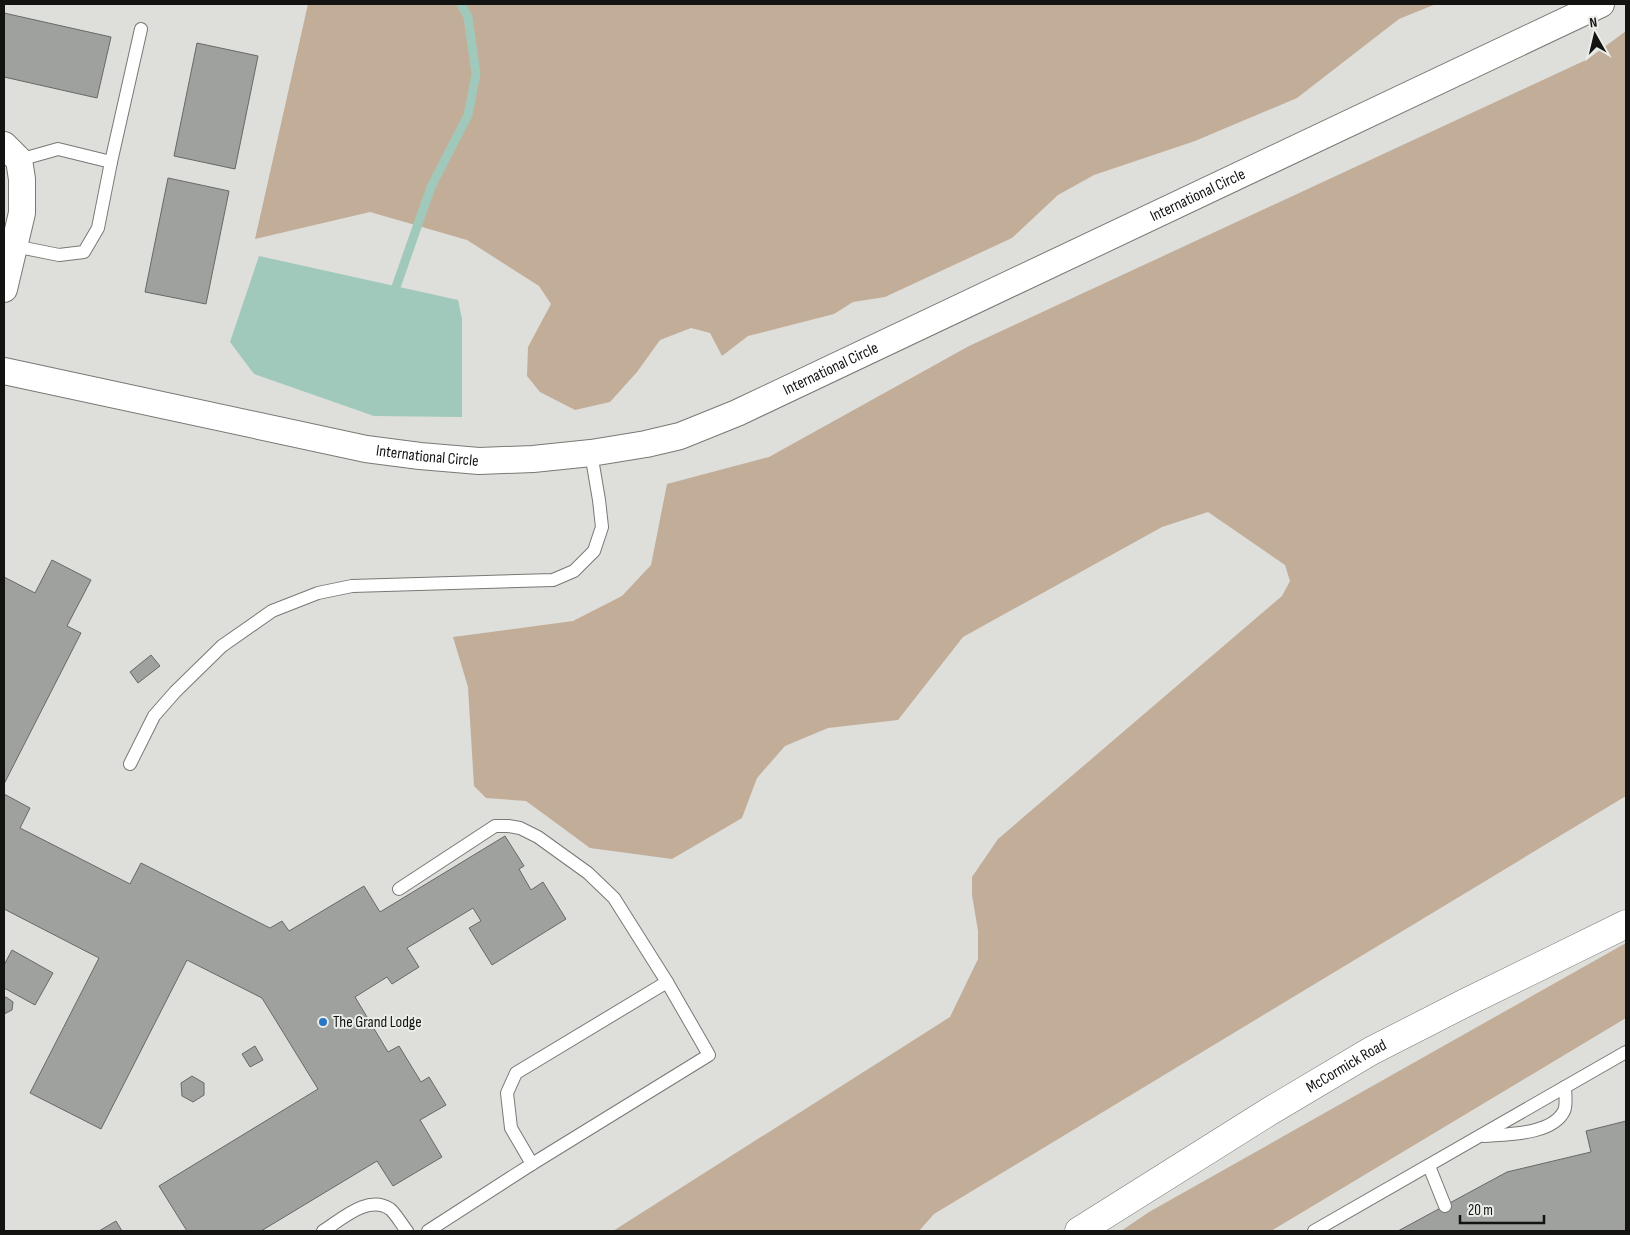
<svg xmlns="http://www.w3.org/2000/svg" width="1630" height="1235" font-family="'Sofia Sans Condensed',sans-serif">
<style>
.green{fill:#c2ad98}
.water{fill:#a0c8bb}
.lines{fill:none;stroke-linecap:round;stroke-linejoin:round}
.stream{stroke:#a0c8bb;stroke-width:9}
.building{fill:#9ea19e;stroke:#666a67}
.service-casing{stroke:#787975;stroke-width:14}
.minor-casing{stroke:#787975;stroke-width:28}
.secondary-casing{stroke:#787975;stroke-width:29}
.service{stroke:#fff;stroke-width:12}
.minor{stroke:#fff;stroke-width:26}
.secondary{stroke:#fff;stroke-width:28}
.poi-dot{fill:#2876c5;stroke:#ebede8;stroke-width:2}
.labels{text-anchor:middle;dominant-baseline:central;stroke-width:4;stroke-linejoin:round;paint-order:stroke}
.street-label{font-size:16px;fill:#131412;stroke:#ebede8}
.poi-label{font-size:16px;fill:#131412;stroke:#ebede8;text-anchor:start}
</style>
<rect width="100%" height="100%" fill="#dedfdb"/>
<!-- green -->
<g class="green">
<polygon points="308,4 1436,4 1399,19 1297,98 1195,141 1094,175 1058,195 1012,238 885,297 853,302 834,314 748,336 722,356 710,333 691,328 660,340 637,372 610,402 575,410 540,392 527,376 528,347 551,304 539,286 467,240 370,212 255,239"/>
<polygon points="1626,31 1626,796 934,1214 919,1231 613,1231 950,1017 978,959 978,931 972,895 972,877 998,839 1282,596 1290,581 1285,565 1208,512 1162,527 963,637 898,720 828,728 785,746 757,778 742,818 672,859 590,848 526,801 486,798 474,786 468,687 453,637 573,621 622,596 651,565 667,484 769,457 969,346 1588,59"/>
<polygon points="1626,943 1626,1018 1271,1231 1121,1231 1149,1212"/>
</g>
<!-- water -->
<polygon class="water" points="259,256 458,300 462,319 462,417 374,416 254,374 230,342"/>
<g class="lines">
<!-- stream -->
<polyline class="stream" points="396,287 431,187 468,115 476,74 468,17 461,4"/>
</g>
<!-- building -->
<g class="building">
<polygon points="4,13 111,37 97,98 4,77"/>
<polygon points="197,43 258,56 235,169 174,156"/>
<polygon points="168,178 229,191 206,304 145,292"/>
<polygon points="52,560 91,580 67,626 81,633 4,784 4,577 35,593"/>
<polygon points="151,655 160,666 138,683 130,672"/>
<polygon points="4,794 30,808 20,828 130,884 141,863 270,928 282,921 289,931 364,886 380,912 505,836 524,866 519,869 531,890 543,882 566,919 492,965 469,928 481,921 473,908 407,948 419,967 392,984 387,977 355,997 388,1052 399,1046 421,1082 429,1077 446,1105 420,1120 442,1157 393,1186 377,1161 261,1231 187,1231 159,1186 318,1089 262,998 187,960 101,1129 30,1093 99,958 4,909"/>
<polygon points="12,950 53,973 35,1005 4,988 4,965"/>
<polygon points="6,997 13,1002 12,1010 4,1014 4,998"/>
<polygon points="255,1046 263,1060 250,1067 242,1054"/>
<polygon points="192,1076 204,1083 204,1095 193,1102 182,1096 181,1083"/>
<polygon points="1626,1121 1626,1231 1398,1231 1507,1172 1591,1152 1586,1131"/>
<polygon points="116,1221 122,1231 99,1231"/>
</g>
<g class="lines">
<defs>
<g id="service">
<polyline points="19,160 58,149 111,162"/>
<polyline points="14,246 59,255 84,252 98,228 111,162 141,29"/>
<polyline points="130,764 154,716 175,692 222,646 272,611 318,593 352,586 553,580 574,571 594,551 602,527 599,500 591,453"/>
<polyline points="399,889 495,826 508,826 520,828 538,837 588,873 614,898 667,982 709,1055 532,1164 428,1231"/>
<path d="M1484,1136C1507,1134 1552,1135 1564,1111C1567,1105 1565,1094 1565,1087"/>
<polyline points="532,1164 511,1128 507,1093 516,1073 667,982"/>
<polyline points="1429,1166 1445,1206"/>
<path d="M323,1231C341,1220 368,1194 390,1209C396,1214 402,1225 407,1231"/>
<polyline points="1314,1231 1626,1052"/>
</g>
<g id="minor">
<polyline points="4,145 19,160 22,179 22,213 4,289"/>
<path id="s1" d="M4,371L366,449L420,456L479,461L533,459L591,453L646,444L680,436L737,413L1601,4"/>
</g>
<g id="secondary">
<path id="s2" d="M1079,1231L1270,1111L1371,1051L1465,1003L1626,924"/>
</g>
</defs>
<!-- service casing -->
<use href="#service" class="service-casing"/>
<!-- minor casing -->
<use href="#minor" class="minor-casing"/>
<!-- secondary casing -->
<use href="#secondary" class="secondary-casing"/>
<!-- service -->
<use href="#service" class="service"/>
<!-- minor -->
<use href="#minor" class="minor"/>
<!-- secondary -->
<use href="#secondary" class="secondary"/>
</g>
<!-- markers -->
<circle class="poi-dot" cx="323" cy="1022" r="5"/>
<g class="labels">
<!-- street labels -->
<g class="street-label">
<text stroke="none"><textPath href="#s1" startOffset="1258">International Circle</textPath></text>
<text stroke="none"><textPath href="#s1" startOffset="852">International Circle</textPath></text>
<text stroke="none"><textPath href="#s1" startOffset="432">International Circle</textPath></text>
<text stroke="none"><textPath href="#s2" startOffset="314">McCormick Road</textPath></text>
</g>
<!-- poi labels -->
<g class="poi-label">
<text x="333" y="1022">The Grand Lodge</text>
</g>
</g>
<!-- border -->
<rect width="1630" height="1235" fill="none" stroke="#131412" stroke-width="10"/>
<!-- north arrow -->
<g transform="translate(1595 35) rotate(352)" stroke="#ebede8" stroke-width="4" paint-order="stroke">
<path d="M0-4L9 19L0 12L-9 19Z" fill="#131412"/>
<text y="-8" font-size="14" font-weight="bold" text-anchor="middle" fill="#131412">N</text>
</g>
<!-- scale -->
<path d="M1460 1215v8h84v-8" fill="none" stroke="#131412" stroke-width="2.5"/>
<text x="1468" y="1215" font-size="15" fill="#131412" stroke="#ebede8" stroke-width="4" paint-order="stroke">20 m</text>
</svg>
